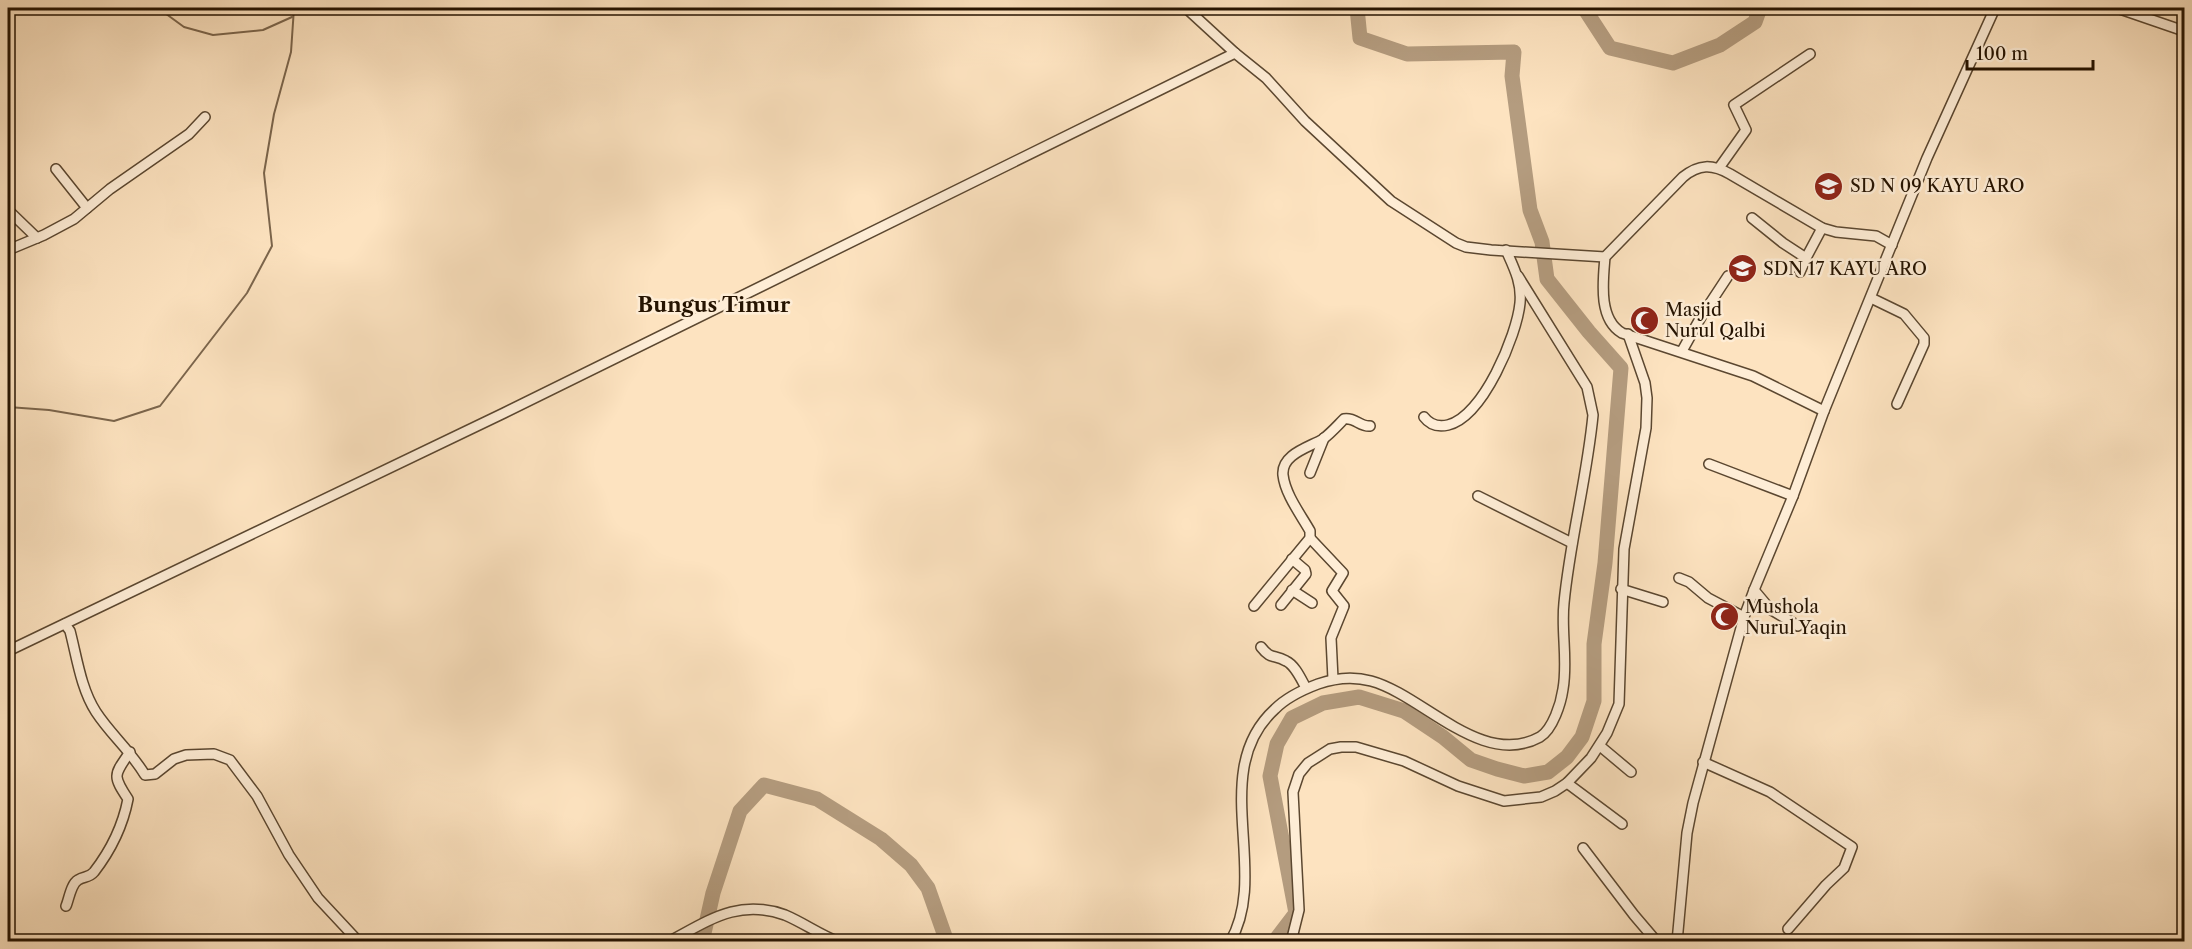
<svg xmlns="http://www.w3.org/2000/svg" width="2192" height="949" font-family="'Libre Caslon Text',serif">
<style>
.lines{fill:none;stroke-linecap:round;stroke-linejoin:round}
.stream{stroke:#7b654c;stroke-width:2}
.river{stroke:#b49c7f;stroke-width:15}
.minor-casing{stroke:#5b4730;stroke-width:12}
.minor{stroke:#feedd6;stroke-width:9}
.labels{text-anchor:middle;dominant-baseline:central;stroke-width:5;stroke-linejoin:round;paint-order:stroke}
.poi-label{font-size:18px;fill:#251300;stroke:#feedd6;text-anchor:start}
.quarter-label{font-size:21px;font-weight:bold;fill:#251300;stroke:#feedd6}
</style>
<rect width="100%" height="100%" fill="#fde3c0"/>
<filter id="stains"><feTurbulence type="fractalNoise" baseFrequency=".00333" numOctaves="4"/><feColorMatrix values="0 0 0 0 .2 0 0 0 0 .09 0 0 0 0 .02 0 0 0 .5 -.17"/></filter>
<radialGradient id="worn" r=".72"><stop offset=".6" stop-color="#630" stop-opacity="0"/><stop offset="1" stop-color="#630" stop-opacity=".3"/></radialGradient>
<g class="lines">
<!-- stream -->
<g class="stream">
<polyline points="158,8 184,27 213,35 263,30 292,17"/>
<polyline points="8,407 49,410 114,421 160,406 247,293 272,246 264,173 274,114 291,52 294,8"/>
</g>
<!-- river -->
<g class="river">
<polyline points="1584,8 1610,48 1673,63 1720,45 1755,22 1760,8"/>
<polyline points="702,942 713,893 740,811 764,785 817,799 881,839 911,865 928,888 947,942"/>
<polyline points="1274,942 1296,913 1270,776 1277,744 1292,718 1323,703 1359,697 1404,711 1443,737 1471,760 1497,769 1524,776 1548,772 1567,757 1582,737 1594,701 1594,644 1605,563 1621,368 1589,332 1547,279 1542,242 1530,210 1512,76 1514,52 1407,54 1360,38 1357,8"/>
</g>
<defs>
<g id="minor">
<polyline points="1186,8 1235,53 1266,78 1305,121 1391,201 1456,243 1466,247 1491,250 1605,257"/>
<polyline points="2117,8 2184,31"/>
<polyline points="1719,168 1746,130 1734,105 1810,54"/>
<polyline points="56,169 87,208"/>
<polyline points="8,210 37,238"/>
<polyline points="1752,218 1783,243 1806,258 1822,228"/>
<polyline points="8,250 44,235 74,219 110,189 189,134 205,117"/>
<polyline points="1800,272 1806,258"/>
<polyline points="1871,298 1904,314 1924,338 1924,344 1897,404"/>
<polyline points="1682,351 1701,317 1728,276"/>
<path d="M1824,411L1753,376L1622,333C1598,319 1603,281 1605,257L1683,177C1699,164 1712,164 1730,174L1822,228L1836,232L1876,236L1892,245"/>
<path d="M1424,417C1430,425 1439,427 1448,425C1483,417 1517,335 1520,303C1522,283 1514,268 1506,250"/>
<polyline points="1709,464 1793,496"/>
<polyline points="1310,473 1324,438"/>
<polyline points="1478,496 1572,543"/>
<polyline points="1310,538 1343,573 1332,591 1344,606 1331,638 1333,679"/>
<polyline points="1679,578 1689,582 1708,598 1744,617"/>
<polyline points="1621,589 1663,602"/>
<polyline points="1292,590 1312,603"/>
<polyline points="1754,590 1770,609 1798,626"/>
<polyline points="1281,605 1306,574 1305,570 1292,559"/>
<path d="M1254,606L1310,538V531C1301,515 1285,494 1283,475C1281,454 1310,447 1323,439C1331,433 1337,426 1344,419C1355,417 1360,427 1370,426"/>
<path d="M65,624L70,631C77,658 81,689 96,712C111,735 130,750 145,775L155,774L174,759L186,755L214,754L230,760L257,796L289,855L318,898L359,942"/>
<path d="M1261,647C1271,660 1274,654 1286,661C1295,665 1301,679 1306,688"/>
<polyline points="8,651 504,413 1235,53"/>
<polyline points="1600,746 1631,772"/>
<polyline points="1703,762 1770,792 1852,847 1844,868 1826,885 1788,929"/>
<polyline points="1567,783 1622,824"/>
<polyline points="1583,848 1634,915 1657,942"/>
<path d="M66,906C69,899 71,884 78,880C84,876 89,878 94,872C111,850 123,825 128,799C112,775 114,775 130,752"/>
<path d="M668,942C708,921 738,898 785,915C804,923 820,935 839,942"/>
<path d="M1230,942C1271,872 1207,771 1275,709C1287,697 1302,690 1318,684C1335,678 1353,676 1371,681C1423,695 1482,769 1540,737C1553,729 1561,703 1563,689C1568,661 1561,631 1564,603C1570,540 1587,478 1593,415L1587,387L1518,276"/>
<polyline points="1291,942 1299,910 1293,792 1299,774 1308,763 1330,749 1341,747 1356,747 1404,761 1458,786 1504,801 1541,797 1555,791 1567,783 1591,758 1607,733 1619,704 1624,549 1646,428 1647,398 1645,383 1628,334"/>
<polyline points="1677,942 1687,833 1693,803 1744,617 1754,590 1793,496 1824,411 1927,158 1995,8"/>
</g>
</defs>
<!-- minor casing -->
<use href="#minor" class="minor-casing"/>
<!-- minor -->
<use href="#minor" class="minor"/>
</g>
<!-- icons -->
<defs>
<symbol id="school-disc" viewBox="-11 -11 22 22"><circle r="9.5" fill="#8f2418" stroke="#feedd6"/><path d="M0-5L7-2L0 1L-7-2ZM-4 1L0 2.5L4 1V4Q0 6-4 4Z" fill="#fff"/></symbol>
<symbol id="mosque-disc" viewBox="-11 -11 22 22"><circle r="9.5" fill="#8f2418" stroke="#feedd6"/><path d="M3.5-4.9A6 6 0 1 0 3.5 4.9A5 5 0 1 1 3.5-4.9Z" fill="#fff"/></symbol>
</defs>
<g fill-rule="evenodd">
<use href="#school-disc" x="1812" y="170" width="33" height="33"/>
<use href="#school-disc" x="1726" y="252" width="33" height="33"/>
<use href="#mosque-disc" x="1628" y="304" width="33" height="33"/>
<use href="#mosque-disc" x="1708" y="600" width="33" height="33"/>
</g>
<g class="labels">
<!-- poi labels -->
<g class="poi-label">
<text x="1850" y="186">SD N 09 KAYU ARO</text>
<text x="1763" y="269">SDN 17 KAYU ARO</text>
<text x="1665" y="310">Masjid<tspan x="1665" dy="21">Nurul Qalbi</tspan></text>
<text x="1745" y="607">Mushola<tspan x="1745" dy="21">Nurul Yaqin</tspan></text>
</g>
<!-- quarter labels -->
<g class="quarter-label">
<text x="714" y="304">Bungus Timur</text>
</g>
</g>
<!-- margin -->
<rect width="2192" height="949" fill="none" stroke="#fde3c0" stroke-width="30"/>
<rect x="9" y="9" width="2174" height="931" fill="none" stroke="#251300" stroke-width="3"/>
<rect x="15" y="15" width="2162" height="919" fill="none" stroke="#251300" stroke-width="1.5"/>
<!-- scale -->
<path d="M1967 60v9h126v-9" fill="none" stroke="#251300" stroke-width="3"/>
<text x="1976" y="60" font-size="18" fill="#251300" stroke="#feedd6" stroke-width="4.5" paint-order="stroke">100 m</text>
<rect width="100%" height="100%" filter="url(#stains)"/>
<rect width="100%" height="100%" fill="url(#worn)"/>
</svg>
